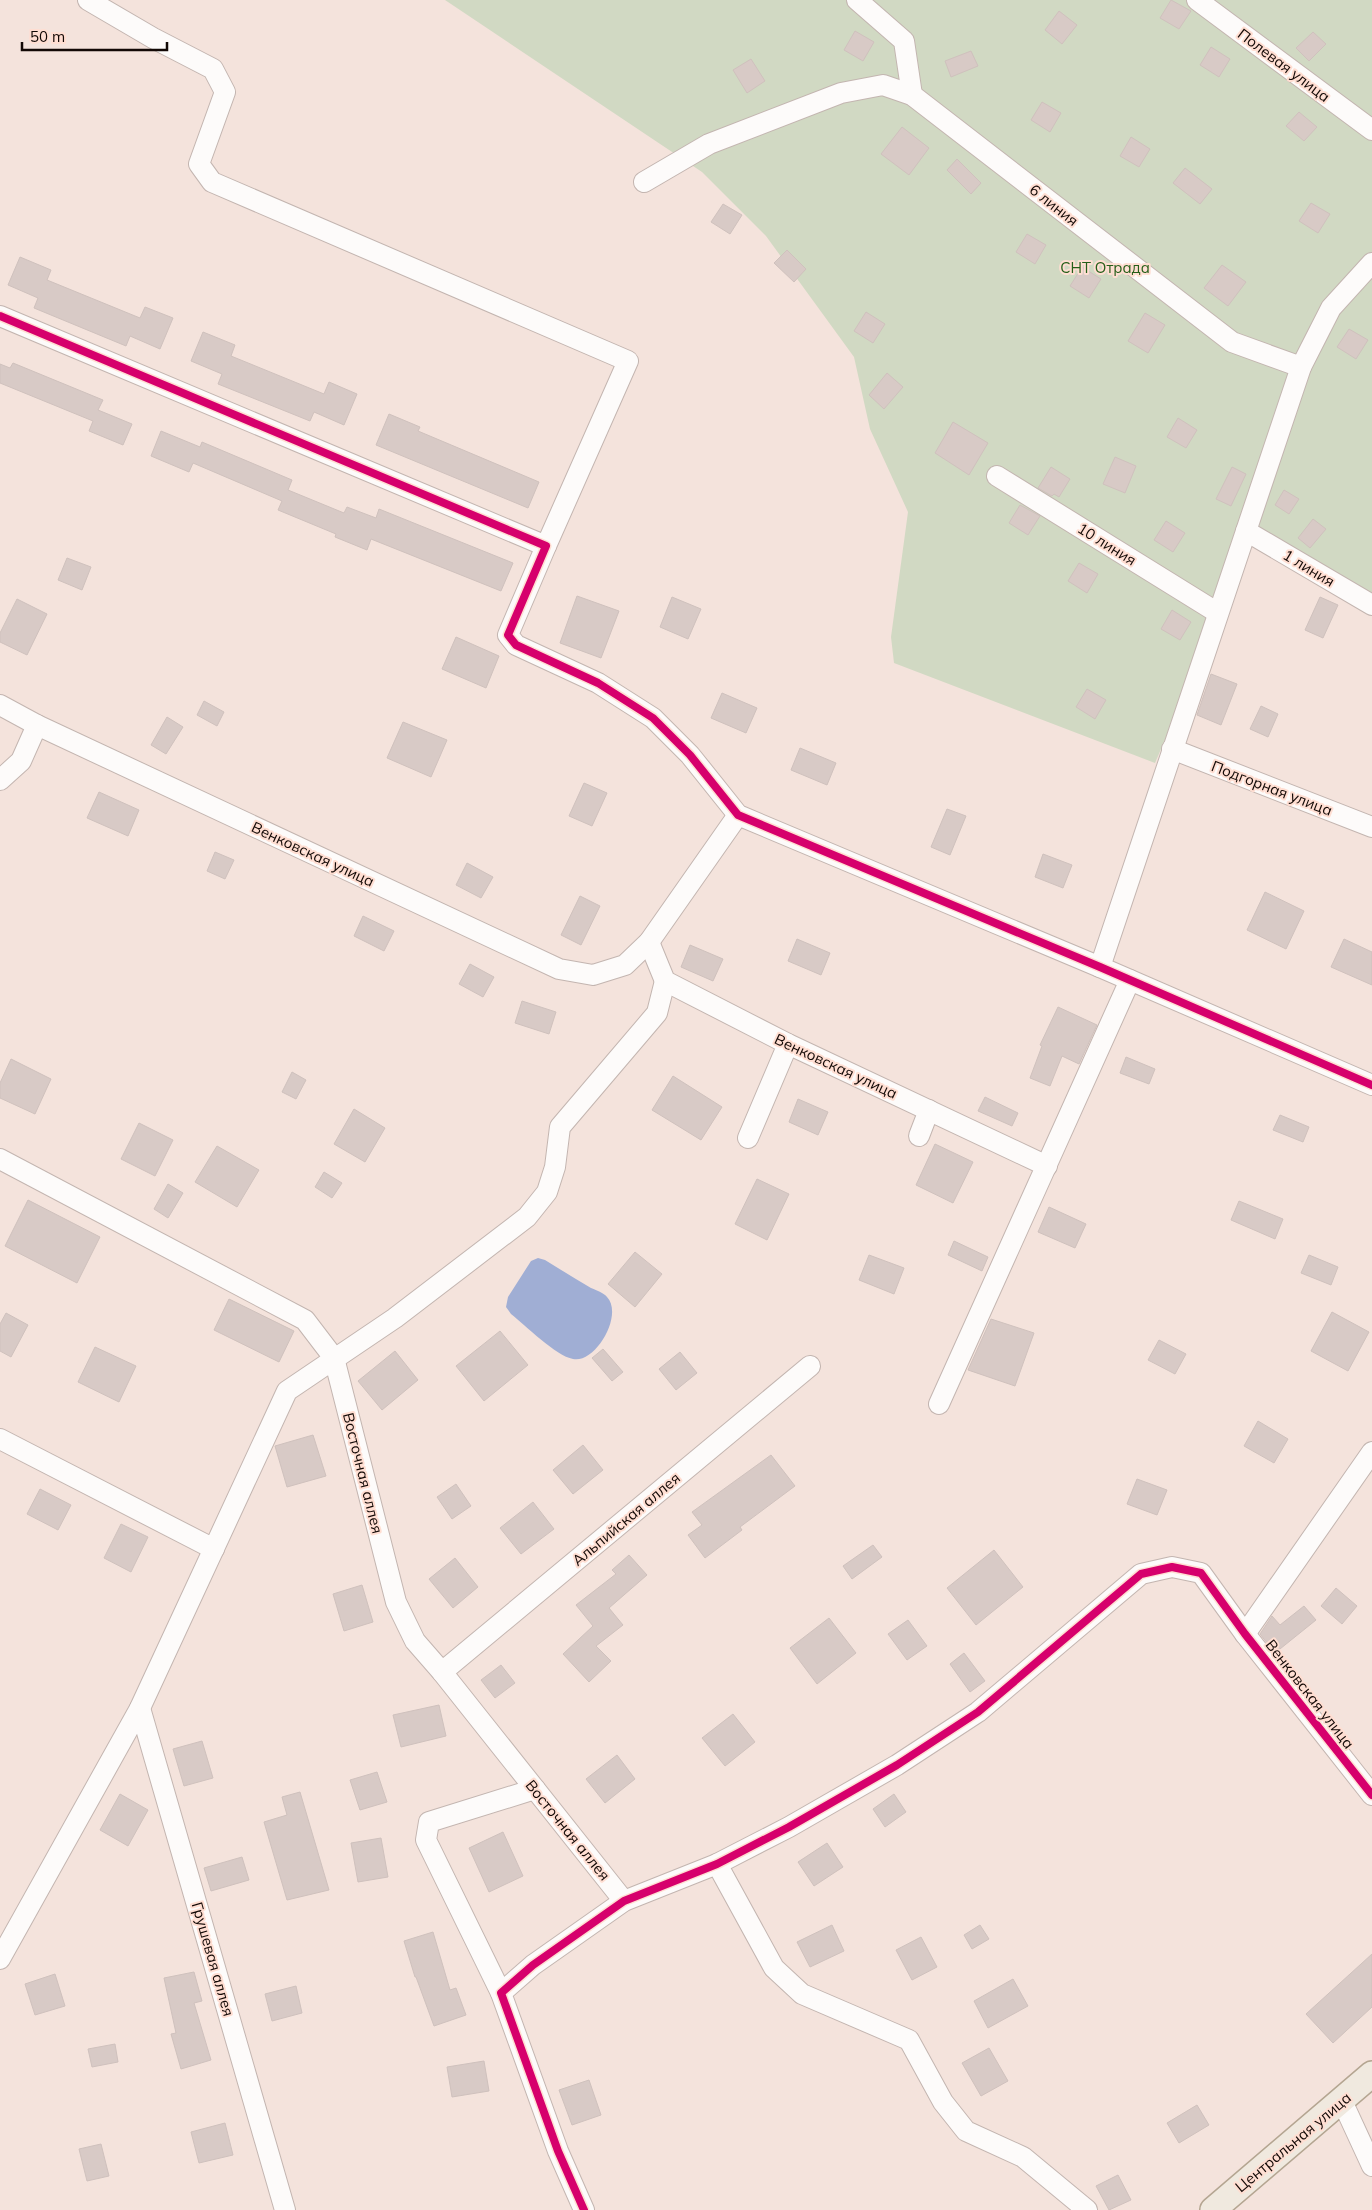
<svg xmlns="http://www.w3.org/2000/svg" width="1372" height="2210" font-family="Mulish,sans-serif">
<style>
.green{fill:#d1d9c3}
.water{fill:#a0aed4}
.building{fill:#d8cac6;stroke:#cfc1bd}
.lines{fill:none;stroke-linecap:round;stroke-linejoin:round}
.minor-casing{stroke:#c3b5b0;stroke-width:22}
.major-casing{stroke:#b4a591;stroke-width:28}
.minor{stroke:#fdfbfa;stroke-width:20}
.major{stroke:#f0e9df;stroke-width:25}
.cycleway-casing{stroke:#ffded2;stroke-width:11}
.cycleway{stroke:#d6006c;stroke-width:8}
.labels{text-anchor:middle;dominant-baseline:central;stroke-width:4;stroke-linejoin:round;paint-order:stroke}
.street-label{font-size:15px;fill:#120805;stroke:#ffded2}
.park-label{font-size:15px;fill:#255f19;stroke:#ffded2}
</style>
<rect width="100%" height="100%" fill="#f4e3dc"/>
<!-- green -->
<polygon class="green" points="445,0 1372,0 1372,611 1251,539 1155,763 894,663 891,637 908,512 870,429 854,357 766,236 702,172"/>
<!-- water -->
<path class="water" d="M538,1258L545,1260C560,1269 575,1279 591,1288C596,1290 604,1293 607,1297C624,1315 595,1364 573,1359C556,1356 525,1325 511,1314L506,1307L508,1297L531,1261Z"/>
<!-- building -->
<g class="building">
<polygon points="1171,0 1191,11 1179,29 1160,18"/>
<polygon points="1059,11 1077,25 1062,44 1045,30"/>
<polygon points="855,31 874,42 863,61 844,50"/>
<polygon points="1313,32 1326,44 1309,61 1296,48"/>
<polygon points="1211,47 1230,59 1219,77 1200,65"/>
<polygon points="971,51 978,66 951,77 945,61"/>
<polygon points="751,59 765,81 747,93 733,70"/>
<polygon points="1042,102 1061,113 1050,132 1031,120"/>
<polygon points="1299,112 1317,127 1304,141 1286,126"/>
<polygon points="902,127 929,148 909,175 881,154"/>
<polygon points="1131,137 1150,149 1139,167 1120,156"/>
<polygon points="957,159 981,183 971,194 947,170"/>
<polygon points="1185,168 1212,189 1200,204 1173,183"/>
<polygon points="1311,203 1330,214 1318,233 1299,221"/>
<polygon points="723,204 742,215 730,234 711,222"/>
<polygon points="1027,234 1046,245 1035,264 1016,252"/>
<polygon points="787,250 806,269 794,282 774,263"/>
<polygon points="20,257 51,270 47,280 140,318 145,307 173,318 160,349 130,336 126,346 34,308 38,298 8,285"/>
<polygon points="1222,265 1246,282 1228,306 1204,288"/>
<polygon points="1082,267 1101,279 1089,298 1070,286"/>
<polygon points="866,312 885,324 873,343 854,331"/>
<polygon points="1145,313 1165,325 1148,353 1128,341"/>
<polygon points="1349,329 1368,340 1356,359 1337,347"/>
<polygon points="203,332 235,345 231,356 324,394 329,382 357,394 344,425 314,412 310,421 218,384 222,374 191,361"/>
<polygon points="13,363 103,400 98,410 132,424 123,445 89,431 93,421 0,383 0,364 10,368"/>
<polygon points="887,373 903,387 884,409 869,395"/>
<polygon points="389,414 420,427 418,431 539,482 528,508 376,445"/>
<polygon points="1178,418 1197,430 1186,448 1167,437"/>
<polygon points="953,422 988,443 969,475 935,453"/>
<polygon points="161,431 200,447 202,442 292,480 288,490 344,513 347,507 376,518 379,509 513,563 501,591 371,539 367,550 335,537 336,534 278,510 282,501 193,463 189,472 151,456"/>
<polygon points="1115,457 1136,466 1125,493 1103,484"/>
<polygon points="1051,467 1070,479 1059,497 1054,494 1052,496 1038,488"/>
<polygon points="1232,467 1246,474 1231,506 1216,499"/>
<polygon points="1284,490 1299,499 1289,514 1275,505"/>
<polygon points="1020,505 1040,516 1028,535 1009,523"/>
<polygon points="1313,519 1326,529 1310,548 1298,538"/>
<polygon points="1166,521 1185,533 1173,552 1154,540"/>
<polygon points="67,558 91,567 82,590 58,580"/>
<polygon points="1079,563 1098,574 1087,593 1068,581"/>
<polygon points="577,596 619,611 601,658 560,643"/>
<polygon points="672,597 701,609 688,639 660,627"/>
<polygon points="1320,597 1338,605 1323,638 1305,630"/>
<polygon points="17,599 47,614 27,655 0,642 0,633"/>
<polygon points="1172,610 1191,622 1180,640 1161,629"/>
<polygon points="456,637 499,656 486,688 442,669"/>
<polygon points="1211,674 1237,684 1221,725 1197,715"/>
<polygon points="1087,689 1106,700 1095,719 1076,707"/>
<polygon points="722,693 757,708 746,733 711,718"/>
<polygon points="204,701 224,712 217,726 197,715"/>
<polygon points="1261,706 1278,714 1268,737 1250,729"/>
<polygon points="167,717 183,727 166,754 151,745"/>
<polygon points="403,722 447,740 431,777 387,758"/>
<polygon points="800,748 836,763 827,785 791,770"/>
<polygon points="584,783 607,793 592,826 569,816"/>
<polygon points="99,792 139,810 128,836 87,818"/>
<polygon points="947,809 966,816 950,855 931,847"/>
<polygon points="215,852 234,860 225,879 207,871"/>
<polygon points="1043,854 1072,865 1063,888 1035,877"/>
<polygon points="467,863 493,877 481,898 456,885"/>
<polygon points="1265,892 1304,911 1286,949 1247,930"/>
<polygon points="580,896 600,906 581,945 561,935"/>
<polygon points="363,916 394,931 384,951 354,936"/>
<polygon points="797,939 830,953 821,975 788,961"/>
<polygon points="1344,939 1372,952 1372,985 1331,967"/>
<polygon points="690,945 723,959 713,981 681,967"/>
<polygon points="470,964 494,977 483,997 459,984"/>
<polygon points="522,1001 556,1012 549,1034 515,1023"/>
<polygon points="1058,1007 1097,1025 1079,1064 1062,1056 1050,1086 1030,1078 1042,1046 1040,1045"/>
<polygon points="1126,1057 1155,1069 1149,1084 1120,1073"/>
<polygon points="11,1059 51,1079 35,1114 0,1098 0,1083"/>
<polygon points="292,1072 306,1080 296,1099 282,1092"/>
<polygon points="673,1076 722,1107 701,1140 652,1110"/>
<polygon points="985,1097 1018,1113 1012,1126 978,1111"/>
<polygon points="798,1099 828,1112 818,1135 789,1122"/>
<polygon points="354,1109 385,1128 365,1162 334,1144"/>
<polygon points="1280,1115 1309,1127 1303,1142 1273,1130"/>
<polygon points="139,1123 173,1140 155,1176 121,1159"/>
<polygon points="935,1144 973,1162 953,1203 916,1185"/>
<polygon points="217,1146 259,1170 237,1207 195,1182"/>
<polygon points="324,1172 342,1183 332,1198 315,1187"/>
<polygon points="757,1179 789,1194 767,1240 735,1224"/>
<polygon points="168,1184 183,1193 168,1218 154,1209"/>
<polygon points="28,1200 100,1237 77,1283 5,1246"/>
<polygon points="1239,1201 1283,1219 1275,1239 1231,1220"/>
<polygon points="1049,1207 1086,1224 1075,1248 1038,1232"/>
<polygon points="954,1241 988,1257 982,1271 948,1255"/>
<polygon points="635,1252 662,1274 635,1307 608,1284"/>
<polygon points="869,1255 904,1268 894,1294 859,1280"/>
<polygon points="1309,1255 1338,1267 1331,1285 1301,1273"/>
<polygon points="229,1299 294,1331 279,1362 214,1330"/>
<polygon points="1332,1312 1369,1332 1348,1371 1311,1351"/>
<polygon points="6,1313 28,1325 11,1357 0,1351 0,1324"/>
<polygon points="991,1319 1034,1333 1015,1386 968,1370"/>
<polygon points="500,1331 528,1365 484,1401 456,1366"/>
<polygon points="1159,1340 1186,1354 1175,1374 1148,1360"/>
<polygon points="95,1347 136,1366 119,1402 78,1382"/>
<polygon points="603,1349 623,1372 612,1381 592,1358"/>
<polygon points="395,1351 418,1380 382,1410 358,1381"/>
<polygon points="680,1352 697,1373 676,1390 659,1369"/>
<polygon points="1258,1421 1288,1439 1274,1463 1244,1446"/>
<polygon points="313,1435 326,1476 287,1487 275,1446"/>
<polygon points="583,1445 603,1470 573,1494 553,1470"/>
<polygon points="771,1455 795,1486 740,1527 742,1530 705,1558 688,1535 702,1525 692,1512"/>
<polygon points="1137,1479 1167,1490 1157,1515 1127,1504"/>
<polygon points="456,1484 471,1506 452,1519 437,1497"/>
<polygon points="40,1489 71,1505 58,1530 27,1514"/>
<polygon points="533,1502 554,1529 521,1554 500,1528"/>
<polygon points="121,1524 148,1537 131,1572 104,1558"/>
<polygon points="873,1545 882,1557 852,1579 843,1566"/>
<polygon points="994,1550 1023,1587 976,1625 947,1588"/>
<polygon points="629,1555 647,1575 609,1608 623,1625 596,1646 611,1661 589,1682 563,1654 593,1626 576,1605 616,1574 612,1570"/>
<polygon points="455,1558 478,1587 453,1608 429,1579"/>
<polygon points="362,1585 373,1622 344,1631 333,1594"/>
<polygon points="1336,1588 1357,1606 1342,1624 1321,1606"/>
<polygon points="1304,1606 1316,1620 1275,1653 1260,1634 1272,1616 1280,1625"/>
<polygon points="829,1618 856,1653 817,1684 790,1648"/>
<polygon points="908,1620 927,1646 907,1660 888,1634"/>
<polygon points="964,1653 985,1681 970,1692 950,1664"/>
<polygon points="501,1665 515,1683 495,1698 481,1680"/>
<polygon points="439,1705 446,1736 401,1747 393,1715"/>
<polygon points="733,1714 755,1742 725,1766 702,1738"/>
<polygon points="202,1741 213,1778 184,1786 173,1749"/>
<polygon points="617,1755 635,1779 605,1803 586,1779"/>
<polygon points="377,1772 387,1802 360,1810 350,1780"/>
<polygon points="300,1792 329,1890 287,1900 264,1822 287,1815 282,1797"/>
<polygon points="120,1794 148,1810 128,1846 100,1830"/>
<polygon points="894,1794 906,1812 885,1827 873,1809"/>
<polygon points="503,1832 523,1876 489,1892 469,1848"/>
<polygon points="381,1838 388,1877 358,1882 351,1843"/>
<polygon points="827,1843 843,1867 814,1886 798,1862"/>
<polygon points="242,1857 249,1880 211,1891 204,1868"/>
<polygon points="832,1925 844,1951 810,1967 797,1942"/>
<polygon points="980,1925 989,1939 972,1949 964,1935"/>
<polygon points="433,1932 450,1990 456,1988 466,2015 434,2026 416,1977 415,1977 404,1941"/>
<polygon points="921,1937 937,1967 912,1980 896,1950"/>
<polygon points="1372,1954 1372,2007 1333,2043 1306,2014"/>
<polygon points="194,1972 202,2001 194,2003 211,2060 181,2069 171,2034 176,2033 164,1978"/>
<polygon points="55,1974 65,2006 35,2015 25,1984"/>
<polygon points="1013,1979 1028,2006 988,2028 974,2001"/>
<polygon points="296,1986 302,2013 272,2021 265,1994"/>
<polygon points="115,2044 118,2062 92,2067 88,2049"/>
<polygon points="989,2048 1008,2081 981,2096 962,2063"/>
<polygon points="484,2061 489,2091 452,2097 447,2067"/>
<polygon points="589,2080 601,2115 572,2125 559,2090"/>
<polygon points="1197,2105 1209,2125 1179,2143 1167,2123"/>
<polygon points="225,2123 233,2155 199,2163 191,2132"/>
<polygon points="101,2144 109,2176 87,2181 79,2149"/>
<polygon points="1118,2175 1131,2200 1109,2210 1096,2186"/>
</g>
<g class="lines">
<defs>
<g id="minor">
<polyline points="88,0 153,38 213,69 225,92 199,164 212,182 628,361 546,546"/>
<polyline points="857,0 904,41 912,95"/>
<polyline points="1197,0 1372,130"/>
<polyline points="644,182 709,144 841,93 883,85 912,95 1232,342 1301,367"/>
<polyline points="0,316 546,546 508,635 516,645 598,683 653,718 690,755 738,815 1100,967 1372,1085"/>
<polyline points="997,476 1218,613"/>
<polyline points="1246,531 1372,605"/>
<polyline points="0,705 37,725"/>
<polyline points="1172,749 1372,827"/>
<polyline points="0,780 21,761 37,725 559,969 593,975 625,965 649,942 738,815"/>
<polyline points="649,942 665,981 788,1044 1047,1166"/>
<polyline points="1100,967 1301,367 1331,308 1372,263"/>
<polyline points="919,1136 929,1110"/>
<polyline points="748,1138 788,1044"/>
<polyline points="0,1159 305,1320 334,1358 396,1602 415,1641 442,1672 624,1901"/>
<polyline points="939,1404 1130,980"/>
<polyline points="0,1439 214,1549"/>
<polyline points="1245,1634 1372,1452"/>
<polyline points="442,1672 810,1366"/>
<polyline points="140,1708 285,2210"/>
<polyline points="717,1864 774,1968 802,1994 909,2040 943,2102 966,2131 1023,2157 1087,2210"/>
<polyline points="0,1959 140,1708 287,1391 395,1318 527,1217 547,1192 555,1167 560,1127 657,1013 665,981"/>
<polyline points="501,1993 426,1840 429,1822 535,1789"/>
<polyline points="1342,2101 1372,2166"/>
<polyline points="584,2210 558,2151 501,1993 533,1965 624,1901 717,1864 789,1827 897,1765 978,1712 1141,1574 1172,1567 1201,1573 1245,1634 1372,1795"/>
</g>
<polyline id="major" points="1213,2210 1372,2074"/>
</defs>
<!-- minor casing -->
<use href="#minor" class="minor-casing"/>
<!-- major casing -->
<use href="#major" class="major-casing"/>
<!-- minor -->
<use href="#minor" class="minor"/>
<!-- major -->
<use href="#major" class="major"/>
<defs>
<g id="cycleway">
<polyline points="0,316 546,546 508,635 516,645 598,683 653,718 690,755 738,815 1100,967 1372,1085"/>
<polyline points="584,2210 558,2151 501,1993 533,1965 624,1901 717,1864 789,1827 897,1765 978,1712 1141,1574 1172,1567 1201,1573 1245,1634 1372,1795"/>
</g>
</defs>
<!-- cycleway casing -->
<use href="#cycleway" class="cycleway-casing"/>
<!-- cycleway -->
<use href="#cycleway" class="cycleway"/>
</g>
<g class="labels">
<!-- street labels -->
<g class="street-label">
<text transform="translate(1284 65) rotate(37)">Полевая улица</text>
<text transform="translate(1054 205) rotate(38)">6 линия</text>
<text transform="translate(1107 544) rotate(32)">10 линия</text>
<text transform="translate(1309 568) rotate(31)">1 линия</text>
<text transform="translate(1272 788) rotate(21)">Подгорная улица</text>
<text transform="translate(313 854) rotate(25)">Венковская улица</text>
<text transform="translate(836 1066) rotate(25)">Венковская улица</text>
<text transform="translate(363 1473) rotate(76)">Восточная аллея</text>
<text transform="translate(626 1519) rotate(-40)">Альпийская аллея</text>
<text transform="translate(1310 1694) rotate(52)">Венковская улица</text>
<text transform="translate(568 1830) rotate(51)">Восточная аллея</text>
<text transform="translate(213 1959) rotate(74)">Грушевая аллея</text>
<text transform="translate(1293 2142) rotate(-40)">Центральная улица</text>
</g>
<!-- park labels -->
<g class="park-label">
<text x="1105" y="267">СНТ Отрада</text>
</g>
</g>
<!-- scale -->
<path d="M22 42v8h145v-8" fill="none" stroke="#120805" stroke-width="2.5"/>
<text x="30" y="42" font-size="15" fill="#120805" stroke="#ffded2" stroke-width="4" paint-order="stroke">50 m</text>
</svg>
